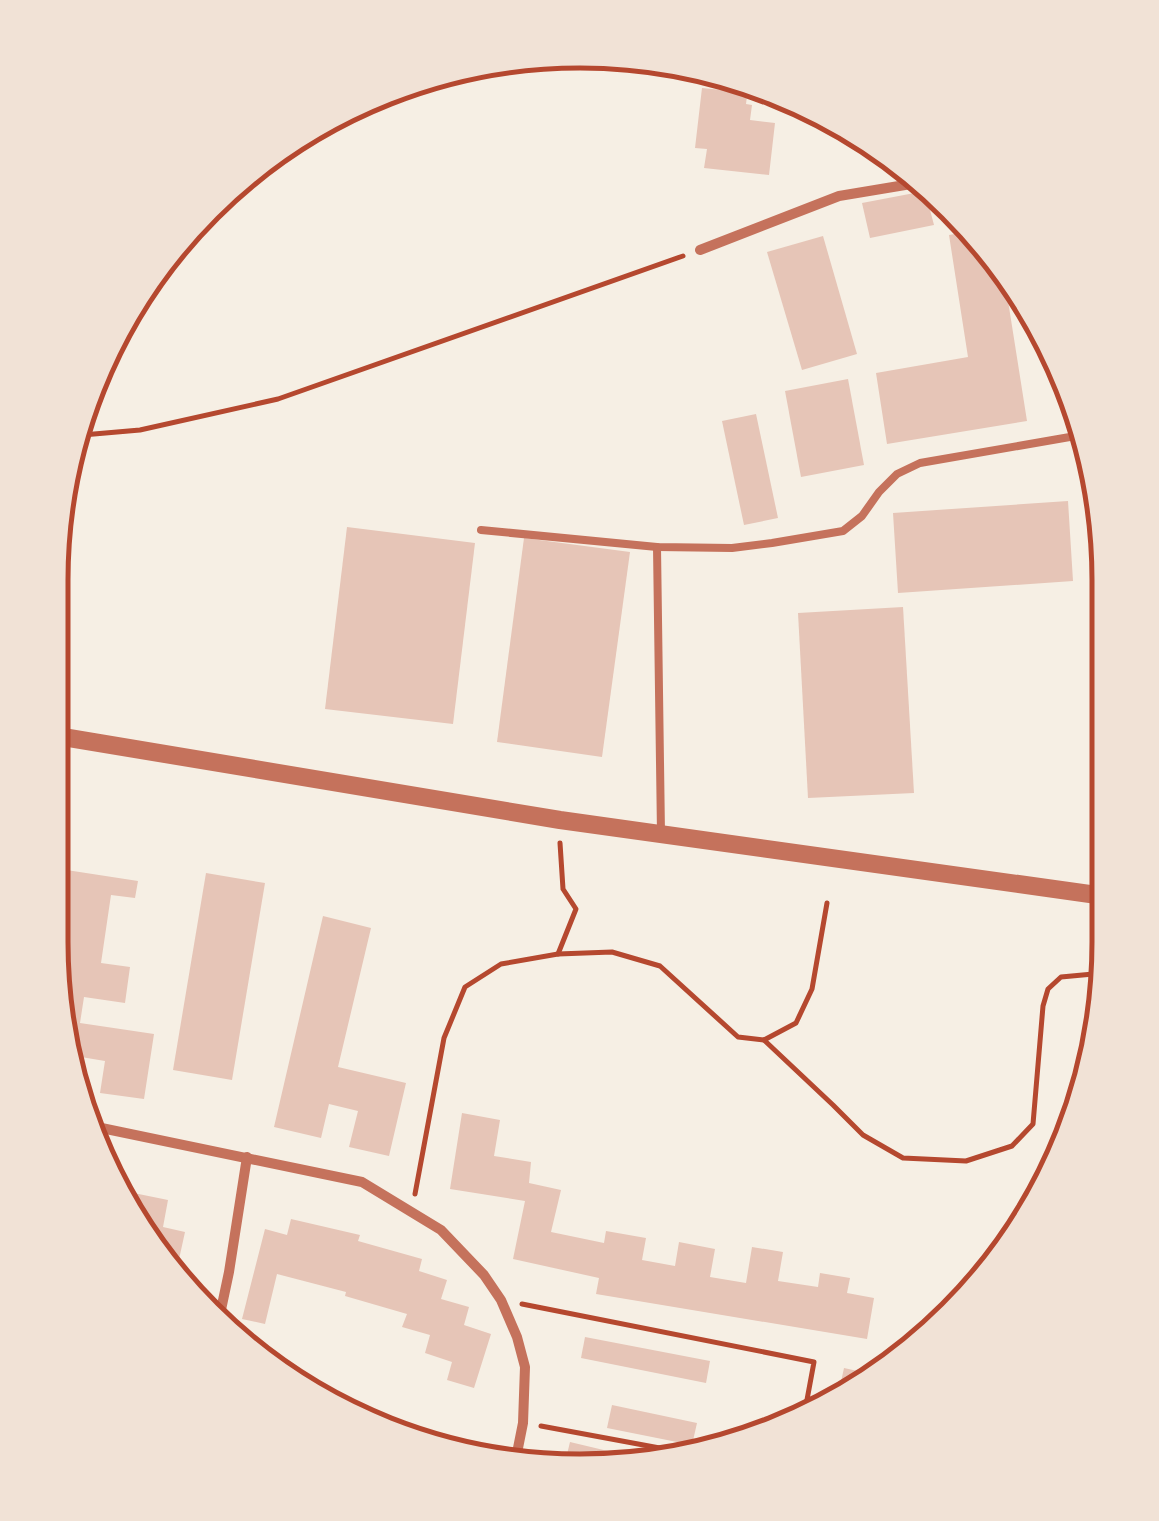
<svg xmlns="http://www.w3.org/2000/svg" width="1159" height="1521" font-family="'Exo 2',sans-serif">
<style>
.building{fill:#e6c5b7}
.lines{fill:none;stroke-linecap:round;stroke-linejoin:round}
.path{stroke:#b5482f;stroke-width:5}
.service{stroke:#c5725c;stroke-width:8}
.minor{stroke:#c5725c;stroke-width:10}
.tertiary{stroke:#c5725c;stroke-width:18}
.rim{fill:none;stroke:#b5482f;stroke-width:5}
</style>
<rect width="100%" height="100%" fill="#f6efe4"/>
<!-- building -->
<g class="building">
<polygon points="723,80 733,81 748,87 746,104 752,105 750,120 775,123 769,175 704,168 707,149 695,148 702,88 722,90"/>
<polygon points="925,191 934,225 870,238 862,203"/>
<polygon points="967,232 1003,269 1027,421 887,444 876,373 968,357 949,235"/>
<polygon points="823,236 857,354 802,370 767,252"/>
<polygon points="848,379 864,465 801,477 785,391"/>
<polygon points="756,414 778,518 744,525 722,421"/>
<polygon points="1068,501 1073,581 898,593 893,513"/>
<polygon points="347,527 475,543 453,724 325,709"/>
<polygon points="524,538 630,552 602,757 497,742"/>
<polygon points="903,607 914,793 808,798 798,613"/>
<polygon points="60,869 138,881 135,898 111,895 101,963 130,967 125,1003 84,997 80,1023 154,1034 144,1099 100,1093 105,1061 75,1056 70,1084 68,1079 50,941"/>
<polygon points="206,873 265,883 232,1080 173,1070"/>
<polygon points="323,916 371,928 338,1067 406,1083 389,1156 349,1147 358,1111 329,1104 321,1138 274,1127"/>
<polygon points="462,1113 500,1120 494,1156 531,1162 529,1183 561,1190 551,1232 604,1243 606,1231 646,1238 642,1260 675,1266 679,1242 715,1249 710,1277 746,1283 752,1247 783,1252 778,1281 818,1287 820,1273 850,1278 847,1293 874,1298 867,1339 596,1294 599,1278 513,1259 525,1201 450,1189"/>
<polygon points="114,1189 168,1200 163,1227 185,1232 176,1273 121,1207"/>
<polygon points="291,1219 360,1235 358,1241 422,1259 419,1271 447,1280 441,1299 469,1307 464,1325 491,1334 474,1388 447,1380 452,1362 425,1353 430,1335 402,1327 407,1314 345,1296 346,1292 277,1274 265,1324 242,1319 265,1229 287,1235"/>
<polygon points="585,1337 710,1361 706,1383 581,1358"/>
<polygon points="844,1368 880,1376 874,1381 837,1400"/>
<polygon points="278,1370 324,1385 320,1399 278,1371"/>
<polygon points="612,1405 697,1423 692,1445 607,1428"/>
<polygon points="570,1442 654,1462 614,1470 564,1467"/>
</g>
<g class="lines">
<!-- path -->
<g class="path">
<polyline points="71,436 140,430 278,399 683,256"/>
<polyline points="558,954 576,909 563,889 560,843"/>
<polyline points="764,1040 833,1105 863,1135 903,1158 966,1161 1012,1146 1033,1124 1043,1006 1048,989 1061,977 1104,973"/>
<polyline points="415,1194 444,1038 465,987 501,964 558,954 612,952 660,966 738,1037 764,1040 796,1023 812,989 827,903"/>
<polyline points="522,1304 814,1362 804,1416"/>
<polyline points="541,1426 692,1454"/>
</g>
<!-- service -->
<g class="service">
<polyline points="481,530 657,547 732,548 772,543 843,531 862,516 879,492 897,474 920,463 1087,434"/>
<polyline points="657,547 661,834"/>
</g>
<!-- minor -->
<g class="minor">
<polyline points="700,250 839,196 917,183"/>
<polyline points="87,1125 362,1182 441,1230 484,1275 501,1300 517,1337 525,1367 523,1423 515,1463"/>
<polyline points="218,1324 229,1272 247,1157"/>
</g>
<!-- tertiary -->
<polyline class="tertiary" points="51,735 560,820 1104,896"/>
</g>
<!-- crop -->
<path d="M0 0H1159V1521H0ZM580 68H580A512 512 0 0 1 1092 580V942A512 512 0 0 1 580 1454H580A512 512 0 0 1 68 942V580A512 512 0 0 1 580 68Z" fill="#f1e2d6" fill-rule="evenodd"/>
<path class="rim" d="M580 68H580A512 512 0 0 1 1092 580V942A512 512 0 0 1 580 1454H580A512 512 0 0 1 68 942V580A512 512 0 0 1 580 68Z"/>
</svg>
